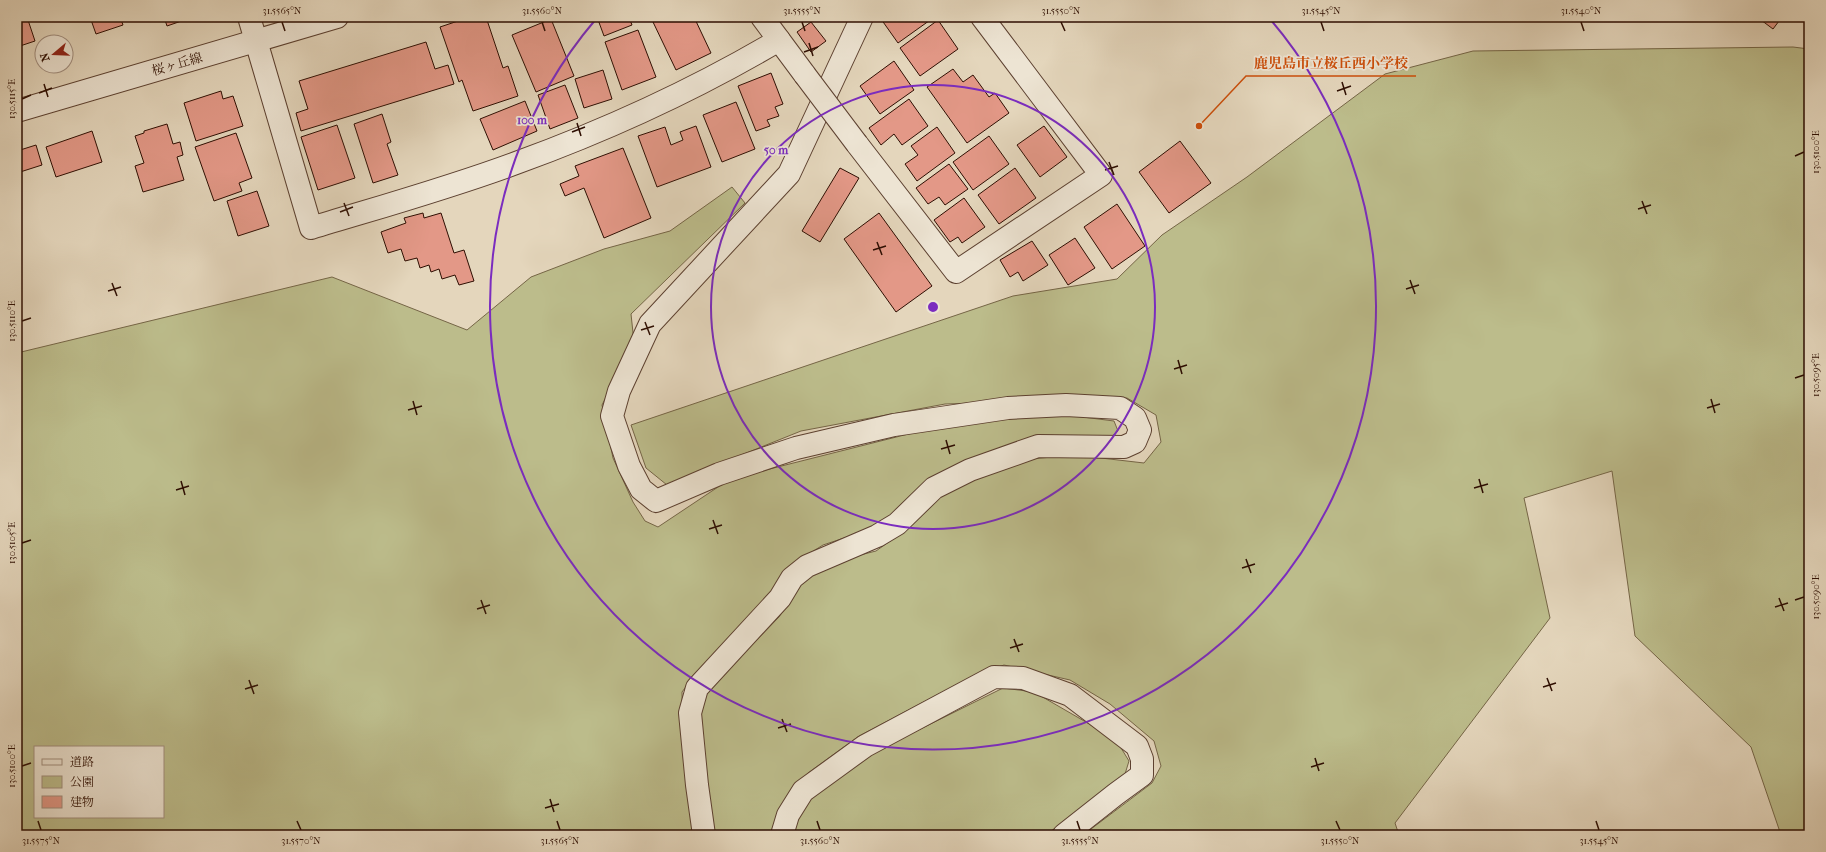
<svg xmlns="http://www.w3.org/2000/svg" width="1826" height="852" font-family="'IM FELL French Canon','Noto Serif JP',serif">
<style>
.green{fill:#bcbc8b;stroke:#756546;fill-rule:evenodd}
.building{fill:#e39887;stroke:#2e0e02}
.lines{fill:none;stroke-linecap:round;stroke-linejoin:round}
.minor-casing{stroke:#5c4030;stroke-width:24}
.minor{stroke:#ede4d3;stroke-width:22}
.minor-bridge-casing{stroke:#5c4030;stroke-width:24;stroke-linecap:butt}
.minor-bridge{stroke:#ede4d3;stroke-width:22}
.ticks{fill:none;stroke:#2e0e02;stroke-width:1.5}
.ring{fill:none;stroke:#7b2cbf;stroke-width:2}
.labels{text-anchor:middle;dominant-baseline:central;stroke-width:3.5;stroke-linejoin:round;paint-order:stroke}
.street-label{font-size:13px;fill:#2e0e02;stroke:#ede4d3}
.centre{fill:#7b2cbf;stroke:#ede4d3;stroke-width:2}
.ring-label{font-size:12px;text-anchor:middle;font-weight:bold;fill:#7b2cbf;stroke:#ede4d3;stroke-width:3.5;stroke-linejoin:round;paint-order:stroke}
.leader{fill:none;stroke:#cc4e0a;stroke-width:1.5}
.callout-dot{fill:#cc4e0a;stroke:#ede4d3;stroke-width:1.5}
.callout-label{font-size:14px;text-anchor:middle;font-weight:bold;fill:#cc4e0a;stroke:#ede4d3;stroke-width:3.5;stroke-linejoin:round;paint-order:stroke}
.neatline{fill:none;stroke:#2e0e02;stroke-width:1.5}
.ticks-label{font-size:10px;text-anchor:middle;fill:#2e0e02}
</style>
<rect width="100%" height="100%" fill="#e4d6bc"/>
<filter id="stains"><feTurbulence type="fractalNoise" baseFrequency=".005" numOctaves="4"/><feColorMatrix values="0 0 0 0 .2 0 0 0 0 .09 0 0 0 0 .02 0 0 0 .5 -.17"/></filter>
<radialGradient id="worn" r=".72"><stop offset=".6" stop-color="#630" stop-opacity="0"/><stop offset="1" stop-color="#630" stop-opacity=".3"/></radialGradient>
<!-- green -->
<g class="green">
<polygon points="1793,47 1809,49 1809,835 1781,835 1751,747 1635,636 1612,471 1524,498 1550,618 1395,823 1399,835 1083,835 1152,783 1161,766 1154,741 1110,704 1070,680 1004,665 977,674 859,736 808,773 785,800 773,835 714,835 704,784 701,705 710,688 779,617 806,577 828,563 876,551 897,536 939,496 1019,460 1075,455 1144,463 1161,442 1156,415 1127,398 945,404 801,431 667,485 646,468 631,425 1013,296 1117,279 1162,235 1247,177 1385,74 1473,51"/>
<path d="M732,187L745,203L631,314L634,342L602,405L613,458L633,502L645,521L658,527L730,479L936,427L1051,413L1114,421L1118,431L1111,437L1036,435L880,526L823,545L791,565L773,595L699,669L682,692L683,749L695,835H17V353L332,277L467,330L531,277L604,249L670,231ZM35,747H163V817H35Z"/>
<polygon points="1003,688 1034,692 1091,725 1118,743 1129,761 1125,774 1046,835 789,835 811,796 870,754"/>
</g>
<!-- building -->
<g class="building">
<polygon points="17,17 27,17 35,41 17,47"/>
<polygon points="90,17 120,17 123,25 96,34"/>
<polygon points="164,17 193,17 167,26"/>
<polygon points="470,17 486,17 503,68 508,66 518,96 473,111 462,80 459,82 440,27"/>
<polygon points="597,17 638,17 630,20 632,25 604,36"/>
<polygon points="663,17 694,17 711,53 676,70 653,22"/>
<polygon points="883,17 932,17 933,18 898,43 881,19"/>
<polygon points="1757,17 1782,17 1773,29"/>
<polygon points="551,19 574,76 536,92 512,35"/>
<polygon points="938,20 958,49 920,76 900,48"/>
<polygon points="811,22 826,41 811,52 797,32"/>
<polygon points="638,30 656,77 622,90 605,42"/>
<polygon points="426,42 435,69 448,65 454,84 301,131 296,113 308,109 299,81"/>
<polygon points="894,61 914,90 880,114 860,86"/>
<polygon points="953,69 963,82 973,75 989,97 995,93 1009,113 967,143 927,87"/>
<polygon points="603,70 612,99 584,108 575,79"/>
<polygon points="771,73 783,104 775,107 779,116 767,120 770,126 756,131 738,86"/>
<polygon points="565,85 578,118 550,129 538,95"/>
<polygon points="221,91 223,99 233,96 243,126 196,141 184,103"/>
<polygon points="909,99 928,126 902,145 894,134 881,145 869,128"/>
<polygon points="525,101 537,131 493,150 480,119"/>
<polygon points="736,102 755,149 722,162 703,115"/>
<polygon points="382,114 391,142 387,144 398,175 373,183 354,124"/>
<polygon points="167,124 173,144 180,142 183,155 177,157 184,180 143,192 135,166 144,163 135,136 144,133 144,131"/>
<polygon points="337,125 355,178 318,190 301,137"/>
<polygon points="696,126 711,167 657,187 638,136 665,127 671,145 683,140 680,132"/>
<polygon points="1044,126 1067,157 1040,177 1017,145"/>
<polygon points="937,127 955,153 917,181 905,164 918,155 911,146"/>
<polygon points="92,131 102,162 56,177 46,147"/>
<polygon points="236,133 252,178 239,183 242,191 214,201 195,147"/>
<polygon points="989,136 1009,164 973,190 953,162"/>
<polygon points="1180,141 1211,183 1169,213 1139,172"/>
<polygon points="36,145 42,165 17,173 17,151"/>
<polygon points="623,148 651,218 604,238 584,188 565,196 560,184 579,176 575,166"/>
<polygon points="949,164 968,189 945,205 939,197 928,204 916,188"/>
<polygon points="840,168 859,178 820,242 802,231"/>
<polygon points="1015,168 1036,198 999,224 978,195"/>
<polygon points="257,191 269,226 238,236 227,201"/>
<polygon points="964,198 985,227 962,243 958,237 950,242 934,220"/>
<polygon points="1117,204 1145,246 1112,269 1084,227"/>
<polygon points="423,213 424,218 441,213 454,253 464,250 474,281 459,285 455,275 442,279 439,269 431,272 429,265 420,268 417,258 405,261 401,249 388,253 381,232 406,223 404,218"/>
<polygon points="879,213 932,286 896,312 844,239"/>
<polygon points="1075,238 1095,268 1068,285 1049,255"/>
<polygon points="1032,241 1048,265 1023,281 1018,272 1010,277 1000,260"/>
</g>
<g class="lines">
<defs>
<g id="minor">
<path d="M249,17L311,228C380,207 449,188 516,163C607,130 696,89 779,40"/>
<polyline points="762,17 805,75"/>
<polyline points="17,111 337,17"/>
<polyline points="857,144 956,272 1101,175 982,17"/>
<polyline points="704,835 697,785 690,713 697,688 780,598 792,578 807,566 877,536 897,524 934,488 970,470 1038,446 1124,447 1135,442 1140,430 1135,418 1120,408 1066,405 1008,408 894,425 796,448 719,474 656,501 641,489 629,466 612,416 619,391 650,324 789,174 862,17"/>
<polyline points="782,835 788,815 803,791 865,746 994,677 1023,678 1070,695 1137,746 1142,759 1142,775 1116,794 1064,835"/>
</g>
</defs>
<!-- minor casing -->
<use href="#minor" class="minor-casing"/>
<!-- minor -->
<use href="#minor" class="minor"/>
<defs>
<polyline id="minor-bridge" points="805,75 857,144"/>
</defs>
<!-- minor-bridge casing -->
<use href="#minor-bridge" class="minor-bridge-casing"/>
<!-- minor-bridge -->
<use href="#minor-bridge" class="minor-bridge"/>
</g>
<!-- ticks -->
<path class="ticks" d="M282,22L285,31M542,22L545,31M802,22L805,31M1061,22L1065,31M1321,22L1324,31M1581,22L1584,31M809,43L813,56M804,52L818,47M1342,82L1346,95M44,84L48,97M1337,91L1351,86M39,93L52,88M22,99L31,95M577,123L581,136M572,132L585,127M1795,156L1804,152M1109,162L1114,175M1105,170L1118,166M1642,201L1647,214M344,203L349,216M1638,209L1651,205M340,212L353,207M877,242L882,255M873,250L886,246M1410,280L1415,294M112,283L117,296M1406,289L1419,285M108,291L121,287M22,321L31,318M645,322L650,335M641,330L654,326M1178,360L1182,374M1174,369L1187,365M1795,378L1804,375M1711,399L1715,413M413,401L417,415M1707,408L1720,404M408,410L422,406M946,440L950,454M941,449L955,445M1479,479L1483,493M181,481L185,495M1474,488L1488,484M176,490L189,486M713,520L718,534M709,529L722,525M22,543L31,540M1246,559L1251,573M1242,568L1255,564M1779,598L1784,611M481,600L486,614M1795,600L1804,597M1775,607L1788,603M477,609L490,605M1014,639L1019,652M1010,648L1023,644M1547,678L1552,691M249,680L254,694M1543,687L1556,683M245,689L258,685M782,719L787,732M778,728L791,724M1315,758L1319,771M22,766L31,763M1311,767L1324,763M550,799L554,812M545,808L559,804M38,821L41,830M297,821L301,830M557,821L560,830M817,821L820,830M1077,821L1080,830M1336,821L1340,830M1596,821L1599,830"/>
<!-- distance rings -->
<g class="ring">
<circle cx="933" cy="307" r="222"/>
<path d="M1270 19A443 443 0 1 1 596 19"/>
</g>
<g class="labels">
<!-- street labels -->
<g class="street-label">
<text transform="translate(177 64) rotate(-16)">桜ヶ丘線</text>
</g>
</g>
<circle cx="933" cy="307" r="6" class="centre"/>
<g class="ring-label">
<text x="532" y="124">100 m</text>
<text x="776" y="154">50 m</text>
</g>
<!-- callouts -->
<path class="leader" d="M1199 126L1246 76H1416"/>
<circle class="callout-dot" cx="1199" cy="126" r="4"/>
<g class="callout-label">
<text x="1331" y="68">鹿児島市立桜丘西小学校</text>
</g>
<!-- margin -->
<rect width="1826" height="852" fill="none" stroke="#e4d6bc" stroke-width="44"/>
<!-- legend -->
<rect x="34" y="746" width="130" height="72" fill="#ede4d3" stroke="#a18e7f"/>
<rect x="42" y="759" width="20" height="6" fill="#ede4d3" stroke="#a18e7f"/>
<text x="70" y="766" font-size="12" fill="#2e0e02">道路</text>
<rect x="42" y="776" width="20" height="12" fill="#bcbc8b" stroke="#a18e7f"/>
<text x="70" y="786" font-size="12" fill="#2e0e02">公園</text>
<rect x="42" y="796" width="20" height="12" fill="#e39887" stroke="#a18e7f"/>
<text x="70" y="806" font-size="12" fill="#2e0e02">建物</text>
<!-- north arrow -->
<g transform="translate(54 54) rotate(251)"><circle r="19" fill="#ede4d3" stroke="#a18e7f"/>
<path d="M0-3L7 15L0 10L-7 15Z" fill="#8f2418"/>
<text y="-6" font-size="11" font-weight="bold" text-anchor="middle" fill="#2e0e02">N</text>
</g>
<rect x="22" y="22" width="1782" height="808" class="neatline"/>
<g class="ticks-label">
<text x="282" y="14">31.5565°N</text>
<text x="542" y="14">31.5560°N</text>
<text x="802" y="14">31.5555°N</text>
<text x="1061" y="14">31.5550°N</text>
<text x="1321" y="14">31.5545°N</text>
<text x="1581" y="14">31.5540°N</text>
<text transform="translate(11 99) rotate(-90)" y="4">130.5115°E</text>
<text transform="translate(1815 152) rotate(-90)" y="4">130.5100°E</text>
<text transform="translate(11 321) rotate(-90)" y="4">130.5110°E</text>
<text transform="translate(1815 375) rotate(-90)" y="4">130.5095°E</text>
<text transform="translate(11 543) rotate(-90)" y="4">130.5105°E</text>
<text transform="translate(1815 597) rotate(-90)" y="4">130.5090°E</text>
<text transform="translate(11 766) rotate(-90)" y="4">130.5100°E</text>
<text x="41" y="844">31.5575°N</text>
<text x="301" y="844">31.5570°N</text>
<text x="560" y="844">31.5565°N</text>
<text x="820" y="844">31.5560°N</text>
<text x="1080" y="844">31.5555°N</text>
<text x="1340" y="844">31.5550°N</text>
<text x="1599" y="844">31.5545°N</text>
</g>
<rect width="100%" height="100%" filter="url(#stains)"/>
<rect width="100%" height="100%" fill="url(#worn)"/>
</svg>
